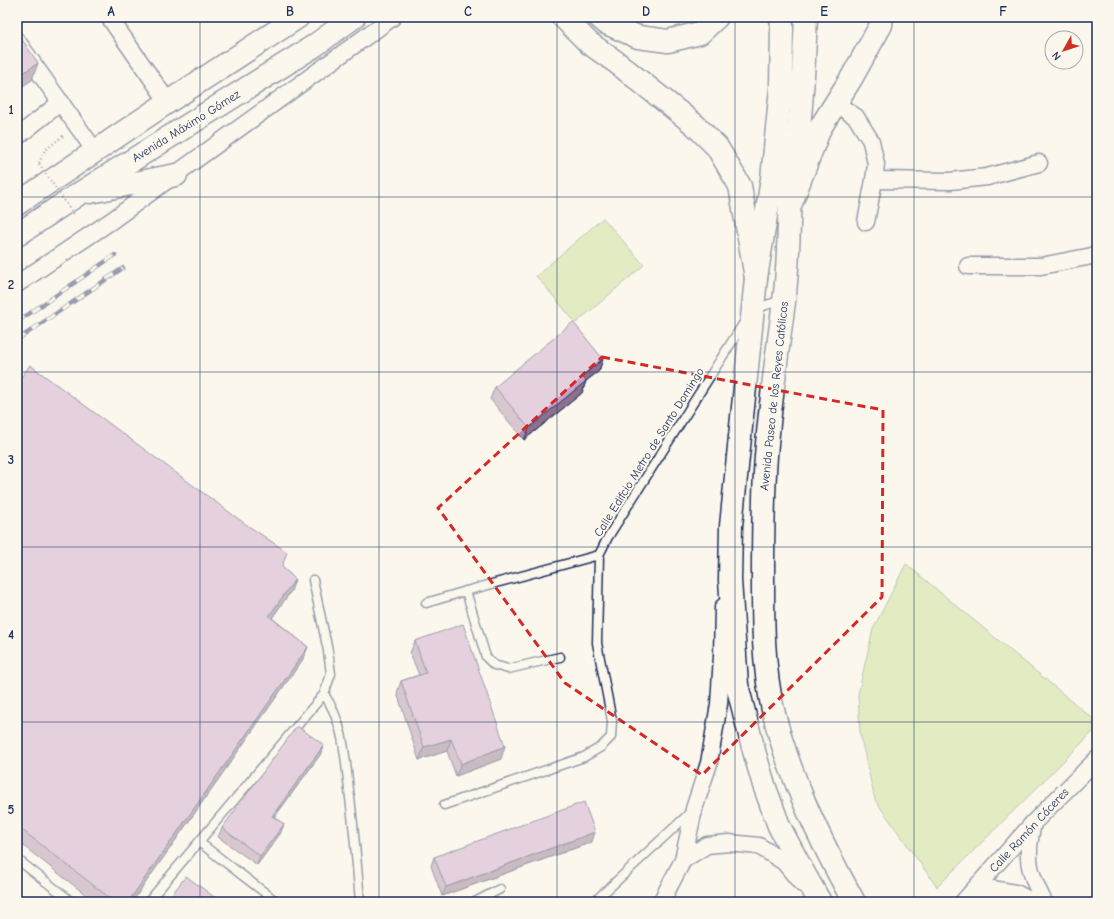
<svg xmlns="http://www.w3.org/2000/svg" width="1114" height="919" font-family="'Comic Neue',sans-serif">
<style>
.green{fill:#c6dc91;stroke:#708678}
.lines{fill:none;stroke-linecap:round;stroke-linejoin:round}
.service-casing{stroke:#1b2f5e;stroke-width:11}
.minor-casing{stroke:#1b2f5e;stroke-width:19}
.secondary-casing{stroke:#1b2f5e;stroke-width:25}
.primary-casing{stroke:#1b2f5e;stroke-width:25}
.path{stroke:#1b2f5e;stroke-width:2.5;stroke-dasharray:1 3;stroke-linecap:butt}
.service{stroke:#fbf7ec;stroke-width:8}
.minor{stroke:#fbf7ec;stroke-width:16}
.secondary{stroke:#fbf7ec;stroke-width:22}
.primary{stroke:#fbf7ec;stroke-width:22}
.rail-casing{stroke:#1b2f5e;stroke-width:4.5}
.rail{stroke:#fbf7ec;stroke-width:3;stroke-dasharray:9;stroke-linecap:butt}
.path-bridge{stroke:#1b2f5e;stroke-width:2.5;stroke-dasharray:1 3;stroke-linecap:butt}
.wall{fill:#af8cad;stroke:#1b2f5e}
.shaded-wall{fill:#8e728d;stroke:#1b2f5e}
.building{fill:#cba3c9;stroke:#1b2f5e}
.marked{fill:none;stroke:#d62828;stroke-width:3;stroke-dasharray:8 5;stroke-linejoin:round}
.grid{fill:none;stroke:#1b2f5e;stroke-width:1;stroke-opacity:0.55}
.labels{text-anchor:middle;dominant-baseline:central;stroke-width:4;stroke-linejoin:round;paint-order:stroke}
.street-label{font-size:12px;fill:#1b2f5e;stroke:#fbf7ec}
.neatline{fill:none;stroke:#1b2f5e;stroke-width:1.5}
.grid-label{font-size:13px;text-anchor:middle;font-weight:bold;fill:#1b2f5e}
</style>
<rect width="100%" height="100%" fill="#fbf7ec"/>
<filter id="ink" filterUnits="userSpaceOnUse"><feTurbulence type="fractalNoise" baseFrequency=".025" numOctaves="2"/><feDisplacementMap in="SourceGraphic" scale="8" xChannelSelector="R" yChannelSelector="G"/><feConvolveMatrix kernelMatrix="1 2 1 2 8 2 1 2 1" color-interpolation-filters="sRGB"/></filter>
<g filter="url(#ink)">
<!-- green -->
<g class="green">
<polygon points="603,218 644,265 576,323 536,276"/>
<polygon points="906,564 1097,722 1097,728 937,887 875,800 860,734 858,694 873,629"/>
</g>
<g class="lines">
<defs>
<g id="service">
<polyline points="754,309 782,300"/>
<polyline points="466,591 486,657 494,665 508,669 560,657"/>
<polyline points="426,603 466,591 599,555"/>
<path d="M324,694C344,723 345,756 349,790C354,827 357,865 360,902"/>
<polyline points="444,805 584,757 601,747 611,737 612,721 597,643 599,555 608,537 745,321"/>
<polyline points="199,842 277,902"/>
<polyline points="17,859 72,902"/>
<polyline points="148,902 324,694 331,674 328,651 313,580"/>
<polyline points="475,902 500,889"/>
<polyline points="594,902 692,811"/>
</g>
<g id="minor">
<polyline points="109,17 168,102"/>
<polyline points="17,41 95,151"/>
<polyline points="835,103 856,117 871,141 876,164 874,180 866,222"/>
<polyline points="17,137 61,102"/>
<polyline points="874,180 950,181 987,177 1039,163"/>
<polyline points="968,266 1041,266 1092,256 1097,253"/>
<polyline points="17,284 111,221 393,17"/>
<path d="M1033,823C1025,857 1028,871 1044,902"/>
<polyline points="683,860 707,845 729,843 759,846 784,862 802,884"/>
<polyline points="970,895 994,889 1016,893 1033,902"/>
<polyline points="661,902 683,860 694,809 709,763 719,704 722,656 723,607"/>
<polyline points="963,902 1033,823 1097,759"/>
</g>
<g id="secondary">
<polyline points="781,17 782,26 781,88 776,138 772,179 756,278 731,526 730,580 737,685 754,751 764,785 779,826 802,870 820,902"/>
<path d="M806,17C804,56 803,96 798,135C796,151 791,168 790,184C789,224 789,263 784,302C777,353 770,404 766,456C763,497 763,538 763,579C763,622 763,667 773,710C789,777 821,842 854,902"/>
</g>
<g id="primary">
<polyline points="563,17 589,43 616,62 695,125 717,147 740,186 756,278"/>
<polyline points="599,17 606,23 638,37 668,41 700,33 717,17"/>
<polyline points="90,192 176,175"/>
<polyline points="791,203 820,128 852,77 881,25 882,17"/>
<polyline points="17,204 168,102 298,17"/>
<polyline points="17,235 77,195 314,46 354,17"/>
</g>
</defs>
<!-- service casing -->
<use href="#service" class="service-casing"/>
<!-- minor casing -->
<use href="#minor" class="minor-casing"/>
<!-- secondary casing -->
<use href="#secondary" class="secondary-casing"/>
<!-- primary casing -->
<use href="#primary" class="primary-casing"/>
<!-- path -->
<polyline class="path" points="39,163 45,150 63,136"/>
<!-- service -->
<use href="#service" class="service"/>
<!-- minor -->
<use href="#minor" class="minor"/>
<!-- secondary -->
<use href="#secondary" class="secondary"/>
<!-- primary -->
<use href="#primary" class="primary"/>
<defs>
<g id="rail">
<polyline points="17,322 115,255"/>
<polyline points="17,340 123,268"/>
</g>
</defs>
<!-- rail casing -->
<use href="#rail" class="rail-casing"/>
<!-- rail -->
<use href="#rail" class="rail"/>
<!-- path-bridge -->
<polyline class="path-bridge" points="39,164 74,215"/>
</g>
<!-- wall -->
<g class="wall">
<polygon points="603,359 599,371 586,381 582,393 524,440 490,399 495,387"/>
<polygon points="17,383 282,567 295,579 291,591 272,618 308,647 303,659 132,902 95,902 17,841"/>
<polygon points="415,641 501,759 456,776 447,751 419,760 397,693 401,681 419,675 410,653"/>
<polygon points="324,745 320,755 274,818 284,824 280,834 257,865 218,837 222,828"/>
<polygon points="592,842 442,896 431,866 434,857"/>
</g>
<!-- shaded-wall -->
<g class="shaded-wall">
<polygon points="38,63 32,80 17,90 17,77"/>
<polygon points="603,359 599,371 586,381 582,393 524,440 529,428 582,376"/>
<polygon points="295,579 291,591 265,628 269,616"/>
<polygon points="308,647 303,659 132,902 128,902"/>
<polygon points="451,739 447,751 419,760 424,747"/>
<polygon points="324,745 320,755 268,825 272,816"/>
<polygon points="505,746 501,759 456,776 461,764"/>
<polygon points="284,824 280,834 257,865 260,856"/>
<polygon points="595,832 592,842 442,896 446,887"/>
</g>
<!-- building -->
<g class="building">
<polygon points="17,32 38,63 17,77"/>
<polygon points="573,322 603,359 582,376 586,381 529,428 495,387"/>
<polygon points="30,365 244,523 287,552 282,567 295,579 269,616 308,647 128,902 115,902 17,826 17,383"/>
<polygon points="463,624 505,746 461,764 451,739 424,747 401,681 426,673 415,641"/>
<polygon points="297,726 324,745 272,816 284,824 260,856 222,828"/>
<polygon points="584,802 595,832 446,887 434,857"/>
<polygon points="186,876 221,902 166,902"/>
</g>
</g>
<!-- marked area -->
<path d="M0 0H1114V919H0ZM602,357L883,410L882,597L702,775L565,683L438,508Z" fill="#fbf7ec" fill-opacity=".55" fill-rule="evenodd"/>
<path class="marked" d="M602,357L883,410L882,597L702,775L565,683L438,508Z"/>
<!-- grid -->
<path class="grid" d="M200,17V902M379,17V902M557,17V902M735,17V902M914,17V902M17,197H1097M17,372H1097M17,547H1097M17,722H1097"/>
<g class="labels">
<!-- street labels -->
<g class="street-label">
<text transform="translate(186 126) rotate(-32)">Avenida Máximo Gómez</text>
<text transform="translate(774 396) rotate(-84)">Avenida Paseo de los Reyes Católicos</text>
<text transform="translate(649 452) rotate(-58)">Calle Edifcio Metro de Santo Domingo</text>
<text transform="translate(1029 830) rotate(-47)">Calle Ramón Cáceres</text>
</g>
</g>
<!-- margin -->
<rect width="1114" height="919" fill="none" stroke="#fbf7ec" stroke-width="44"/>
<!-- north arrow -->
<g transform="translate(1064 50) rotate(231)"><circle r="19" fill="#fbf7ec" stroke="#a1a7b3"/>
<path d="M0-3L7 15L0 10L-7 15Z" fill="#c8321e"/>
<text y="-6" font-size="11" font-weight="bold" text-anchor="middle" fill="#1b2f5e">N</text>
</g>
<rect x="22" y="22" width="1070" height="875" class="neatline"/>
<g class="grid-label">
<text x="111" y="16">A</text>
<text x="290" y="16">B</text>
<text x="468" y="16">C</text>
<text x="646" y="16">D</text>
<text x="824" y="16">E</text>
<text x="1003" y="16">F</text>
<text x="11" y="114">1</text>
<text x="11" y="289">2</text>
<text x="11" y="464">3</text>
<text x="11" y="639">4</text>
<text x="11" y="814">5</text>
</g>
</svg>
